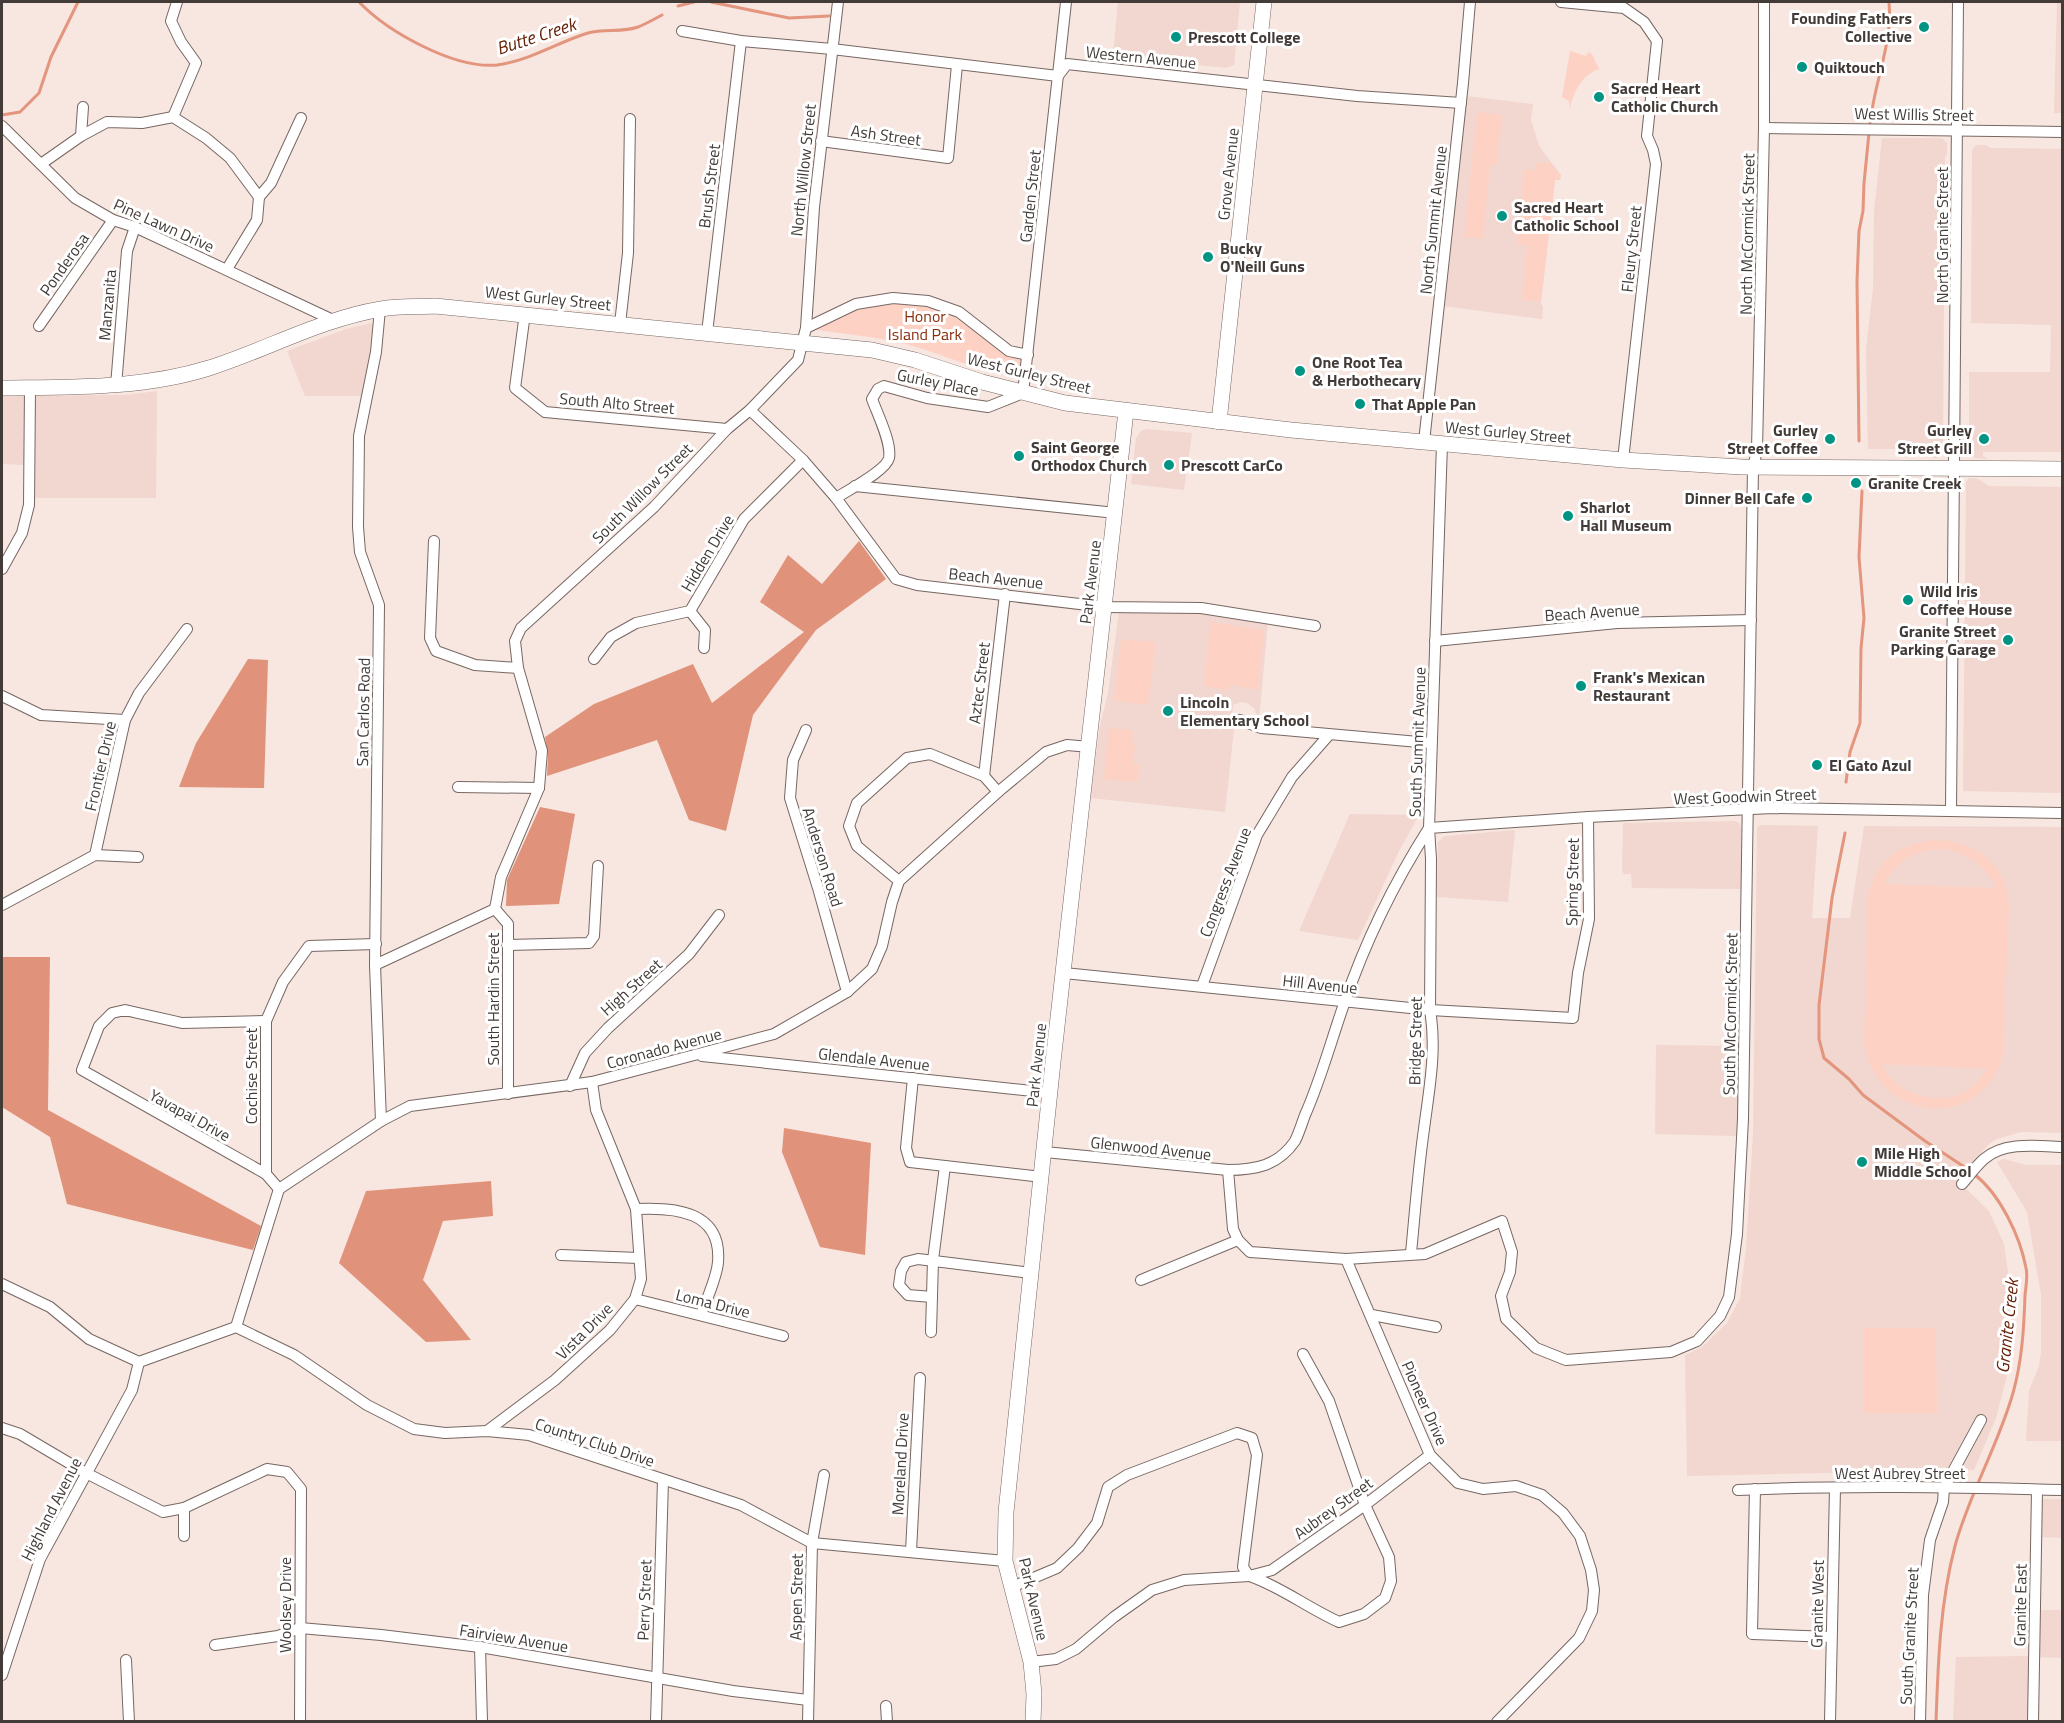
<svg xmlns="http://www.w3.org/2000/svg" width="2064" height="1723" font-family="'Titillium Web',sans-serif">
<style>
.built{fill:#f1d7cf}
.green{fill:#fdd2c5;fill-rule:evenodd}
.forest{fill:#e0927a}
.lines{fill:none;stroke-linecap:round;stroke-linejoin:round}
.stream{stroke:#e3957d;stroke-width:3}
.street-casing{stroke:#776762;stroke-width:12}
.secondary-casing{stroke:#776762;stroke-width:16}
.street{stroke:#fff;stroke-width:10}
.secondary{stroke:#fff;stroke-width:15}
.poi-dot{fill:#019483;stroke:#fff;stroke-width:2}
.labels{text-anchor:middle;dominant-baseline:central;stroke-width:6;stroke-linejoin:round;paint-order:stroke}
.poi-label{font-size:16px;font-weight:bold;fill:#423b38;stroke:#fff;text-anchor:start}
.street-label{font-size:16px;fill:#423b38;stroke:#fff}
.park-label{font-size:16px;fill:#892e0d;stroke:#fff}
.water-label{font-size:18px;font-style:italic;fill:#662209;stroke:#fff}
</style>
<rect width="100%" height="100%" fill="#f8e6e0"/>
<!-- built -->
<g class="built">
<polygon points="1118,2 1240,2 1234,65 1226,68 1113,56"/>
<polygon points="2057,2 2062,2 2062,113 2054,113"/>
<polygon points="1466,96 1533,104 1531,120 1539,146 1561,175 1560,180 1555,180 1541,303 1543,307 1542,319 1443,306"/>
<polygon points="1882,138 1942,138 1947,143 1947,154 1945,158 1943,443 1945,450 1937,458 1933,458 1922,449 1868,449 1866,349 1873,288 1874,211"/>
<polygon points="1976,145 1985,145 1991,148 2062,149 2062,452 1983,452 1983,456 1988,459 1974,458 1965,450 1966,440 1969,433 1969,372 2050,372 2051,325 1971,323 1972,150"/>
<polygon points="372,323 372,348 364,396 305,396 287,351 346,329"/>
<polygon points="157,391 156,498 25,498 25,465 2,464 2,396 126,395"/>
<polygon points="1147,429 1192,433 1184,490 1131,484 1136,438 1141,431"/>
<polygon points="1969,478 1976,478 1989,486 2062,487 2062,793 1963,791 1966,482"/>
<polygon points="1119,611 1201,611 1268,622 1259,720 1254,708 1247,703 1241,702 1233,705 1231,729 1234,729 1225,812 1090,798 1100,726 1108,693"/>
<polygon points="1350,814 1419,815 1399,851 1358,940 1299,931"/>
<polygon points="1735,821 1739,823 1741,827 1742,889 1632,888 1631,874 1624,874 1622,871 1623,823"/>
<polygon points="1762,825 1818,826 1812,918 1850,918 1864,826 2062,827 2062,1133 2021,1132 1997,1139 1989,1144 1957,1180 1989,1211 2004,1244 2014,1315 2010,1364 1996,1418 1974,1470 1687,1476 1685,1355 1702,1347 1727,1323 1740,1298 1746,1249 1753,1133 1757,829 1758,826"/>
<polygon points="1515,830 1508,902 1437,897 1438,842 1441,839 1445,836"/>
<polygon points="1656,1045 1740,1046 1737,1136 1655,1134"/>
<polygon points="2004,1159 2026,1165 2062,1165 2062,1441 2026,1441 2029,1391 2039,1366 2041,1352 2041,1295 2027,1212 1997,1162"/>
<polygon points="2042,1499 2062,1499 2062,1538 2040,1537"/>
<polygon points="2038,1610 2062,1610 2062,1658 2038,1657"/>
<polygon points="2029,1656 2028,1721 1953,1722 1956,1657"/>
</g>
<!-- green -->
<g class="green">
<path d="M1570,51L1586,56L1588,52L1592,54L1599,69C1582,75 1573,92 1570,109L1569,101L1562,97Z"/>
<polygon points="1477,112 1502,115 1497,165 1490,165 1483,239 1464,237"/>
<polygon points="1536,163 1549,163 1561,175 1560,180 1555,180 1541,302 1522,300 1527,246 1517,244 1524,169 1535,170"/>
<path d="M893,298L959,312L1009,351L1028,355L1025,379C984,374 946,355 906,344C873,336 839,334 806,328L835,315Z"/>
<polygon points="1210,622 1264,630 1258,690 1230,685 1229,691 1204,686"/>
<polygon points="1121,639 1156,642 1148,705 1114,701"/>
<polygon points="1108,728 1133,730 1132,743 1135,744 1133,764 1140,765 1138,782 1104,779"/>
<path d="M1934,840C1974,840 2007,863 2009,906L2003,1055C1983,1133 1875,1122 1864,1044L1868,895C1877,859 1898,845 1934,840ZM1942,849C1967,852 1985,866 1996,888L1885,884C1896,860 1917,850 1942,849ZM1882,1064L1986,1069V1070C1979,1080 1970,1090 1958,1095C1931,1105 1893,1091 1882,1064Z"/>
<polygon points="1863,1328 1936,1328 1937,1413 1863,1413"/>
</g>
<!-- forest -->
<g class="forest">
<polygon points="859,541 886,579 816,630 753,715 726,831 689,820 657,740 547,776 548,756 545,737 594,704 693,664 712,703 804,632 760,602 788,555 822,584"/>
<polygon points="248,659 268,660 264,788 179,787 196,743"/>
<polygon points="540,807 575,814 559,904 506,906 507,880"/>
<polygon points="2,957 50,957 48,1110 261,1226 253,1250 67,1204 50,1137 2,1107"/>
<polygon points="784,1128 871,1143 865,1255 820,1247 782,1152"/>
<polygon points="491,1181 493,1216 443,1221 423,1280 471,1340 426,1342 339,1263 366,1191"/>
</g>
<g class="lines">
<!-- stream -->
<g class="stream">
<path d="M359,2C388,32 454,69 497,65C529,61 558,42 588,33C604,28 622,33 638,27C646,24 654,19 662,15"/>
<polyline points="711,2 789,18 829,16"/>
<polyline points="678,6 694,2"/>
<polyline points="2,115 20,112 39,93 51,57 78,2"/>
<path d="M1870,126C1873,84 1893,45 1889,2"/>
<polyline points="1859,441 1857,281 1859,231 1863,211 1864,183 1869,133"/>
<polyline points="1846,782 1850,752 1860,723 1861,648 1864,618 1859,557 1862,491"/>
<polyline points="1845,833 1832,898 1819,1005 1819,1039 1824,1058 1849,1079 1863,1095 1925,1141 1969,1170"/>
<path d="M1936,1722C1938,1663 1940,1603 1955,1546C1969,1494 1998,1446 2013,1393C2022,1361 2024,1328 2025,1295C2026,1286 2028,1276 2026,1268C2020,1236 2000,1194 1974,1174"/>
</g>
<defs>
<g id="street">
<polyline points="1561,2 1624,8 1644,22 1657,41 1647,136 1653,150 1656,164 1623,460"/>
<polyline points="682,31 741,41 832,49 1058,76 1067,64 1357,96 1461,103"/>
<polyline points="173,117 196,63 181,42 171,21 177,2"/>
<polyline points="2,126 75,198 113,220 135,227 335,321"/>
<polyline points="1764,128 2062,132"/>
<polyline points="81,136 83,107"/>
<polyline points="821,141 948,158 957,65"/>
<polyline points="41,164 81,136 107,122 142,123 173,117 206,138 230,158 259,197 257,220 227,269"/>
<polyline points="259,197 271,183 301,118"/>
<polyline points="380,309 376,352 359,436 358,527 360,552 379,605 375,965 381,1121"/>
<polyline points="525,313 515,388 545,412 727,429"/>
<polyline points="620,324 628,253 630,119"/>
<polyline points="39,326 113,220"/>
<polyline points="806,328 856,304 893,298 928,301 959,312 1009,351 1028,355"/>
<polyline points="707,333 741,41"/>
<polyline points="116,386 127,251 135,227"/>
<polyline points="750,410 803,460 836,498 896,579 917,585 1105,607 1201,608 1315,626"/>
<polyline points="1424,442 1463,83 1470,2"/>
<polyline points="855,486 1116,513"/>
<path d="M836,498C848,490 886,471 889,458C892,443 877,413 872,399L878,389L884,386L927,398L988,407L1023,393L1066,2"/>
<polyline points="434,541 430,638 436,651 475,665 518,668"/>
<polyline points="2,569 22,533 29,505 30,388"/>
<polyline points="690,611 705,630 704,648"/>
<polyline points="1435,641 1617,623 1751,620"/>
<polyline points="594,659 611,637 636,623 690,611 744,519 803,460"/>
<polyline points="2,696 41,715 125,720"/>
<polyline points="1240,720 1261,728 1430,743"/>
<polyline points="806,730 793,760 790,798 818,888 847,992"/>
<polyline points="984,776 1005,594"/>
<polyline points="458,787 539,788"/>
<polyline points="1951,810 1958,2"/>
<polyline points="95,855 125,720 139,693 187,629"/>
<polyline points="899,881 857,846 849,826 857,803 907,758 930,754 984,776 998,792"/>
<polyline points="2,905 95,855 138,857"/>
<polyline points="507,945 589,943 594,936 598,866"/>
<polyline points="375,965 495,909"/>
<polyline points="1064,973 1430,1010 1573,1018 1578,973 1589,919 1588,817"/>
<polyline points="1202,986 1257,835 1292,777 1328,736"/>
<polyline points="266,1021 182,1023 125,1010 112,1013 99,1026 82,1070 266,1174 279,1189"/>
<polyline points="702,1056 1051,1093"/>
<polyline points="913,1078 906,1148 910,1162 1042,1177"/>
<polyline points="570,1086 585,1053 608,1028 689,954 719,915"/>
<polyline points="508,1094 508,924 495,909 501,877 539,788 542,751 518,668 515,641 521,628 654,507 727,429 750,410 798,360 806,328 814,207 838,2"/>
<path d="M1045,1152L1228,1170C1255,1170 1278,1166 1295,1141C1299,1133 1302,1123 1305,1115C1321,1079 1331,1041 1344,1004C1365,942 1394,883 1429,828L1442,444"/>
<polyline points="1228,1170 1233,1229 1238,1240 1250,1252 1346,1259 1425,1254 1502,1221 1512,1252 1510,1272 1501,1296 1506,1319 1536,1348 1566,1360 1671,1352 1697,1341 1720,1316 1729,1297 1737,1234 1743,1119 1753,468 1757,450 1764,128 1764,2"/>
<polyline points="266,1174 266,1021 283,982 309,946 376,944"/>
<path d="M1962,1184C1969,1176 1976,1166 1984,1159C2004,1141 2038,1146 2062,1147"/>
<path d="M636,1209C675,1207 722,1211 718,1262C717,1278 706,1300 701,1315"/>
<path d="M1411,1253C1415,1212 1418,1171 1424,1129C1429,1090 1437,1050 1430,1010L1431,859L1429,828L1588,817L1772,808L2062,813"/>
<polyline points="561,1255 639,1258"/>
<polyline points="1346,1259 1430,1455 1458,1483 1483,1489 1516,1486 1542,1495 1563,1513 1580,1536 1591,1570 1594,1590 1592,1611 1579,1638 1497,1722"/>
<polyline points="1141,1280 1238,1240"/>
<polyline points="2,1284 50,1307 89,1339 139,1362 236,1327 294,1355 367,1405 414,1429 445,1433 487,1431 529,1435 741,1505 812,1543 1005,1561"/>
<polyline points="932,1297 908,1295 899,1285 901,1271 906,1262 918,1259 1031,1273"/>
<polyline points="635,1299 783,1336"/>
<polyline points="1372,1315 1436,1327"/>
<polyline points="236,1327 279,1189 381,1121 410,1106 592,1082 774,1034 847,992 872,969 882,946 892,902 899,881 998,792 1046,752 1067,745 1090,747"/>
<polyline points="931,1332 933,1260 945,1166"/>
<polyline points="2,1428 20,1434 86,1473 163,1512 184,1508 267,1469 287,1472 301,1489 300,1722"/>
<polyline points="487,1431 555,1380 610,1330 635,1299 641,1279 636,1209 596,1110 592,1082"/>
<polyline points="1755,1489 1752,1634 1831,1637"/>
<path d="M1738,1490C1846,1485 1954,1487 2062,1490"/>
<polyline points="184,1508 184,1536"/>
<polyline points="911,1551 920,1378"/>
<path d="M1250,1576C1281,1587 1308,1608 1339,1622L1364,1614L1385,1598L1391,1581L1389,1557L1365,1505L1329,1401L1303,1354"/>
<polyline points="1012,1587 1057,1568 1078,1548 1097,1523 1108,1487 1127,1475 1237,1433 1252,1438 1257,1455 1243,1567 1249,1576"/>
<polyline points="215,1645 278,1636 300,1628 381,1635 480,1647 733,1691 808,1700"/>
<polyline points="480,1647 482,1722"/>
<polyline points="126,1660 129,1722"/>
<polyline points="1031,1662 1056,1659 1076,1649 1114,1617 1152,1590 1184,1580 1249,1576 1272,1570 1365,1505 1430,1455"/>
<polyline points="2,1675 40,1559 132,1390 139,1362"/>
<polyline points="886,1706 887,1722"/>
<polyline points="656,1722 663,1480"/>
<polyline points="808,1722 812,1543 824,1475"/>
<polyline points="1830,1722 1835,1488"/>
<polyline points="1920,1722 1923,1595 1930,1540 1943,1502 1944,1488 1981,1420"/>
<polyline points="2033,1722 2037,1490"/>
</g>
<g id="secondary">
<path d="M2,388C71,387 142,389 209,368C266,350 321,319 381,309C398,306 417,307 435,306L872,350L915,360L982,382L1065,403L1291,430L1623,460L1742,467L2062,469"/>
<polyline points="1219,422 1264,2"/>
<polyline points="1033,1722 1034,1694 1031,1662 1005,1561 1006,1512 1053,1062 1126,411"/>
</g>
</defs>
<!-- street casing -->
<use href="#street" class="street-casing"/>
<!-- secondary casing -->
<use href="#secondary" class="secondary-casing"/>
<!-- street -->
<use href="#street" class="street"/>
<!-- secondary -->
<use href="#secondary" class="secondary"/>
</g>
<!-- markers -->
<g class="poi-dot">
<circle cx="1924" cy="27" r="6"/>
<circle cx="1176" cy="37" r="6"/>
<circle cx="1802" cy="67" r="6"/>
<circle cx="1599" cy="97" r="6"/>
<circle cx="1502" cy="216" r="6"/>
<circle cx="1208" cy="257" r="6"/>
<circle cx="1300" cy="371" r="6"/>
<circle cx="1360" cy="404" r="6"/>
<circle cx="1830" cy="439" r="6"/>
<circle cx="1984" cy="439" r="6"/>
<circle cx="1019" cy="456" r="6"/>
<circle cx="1169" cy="465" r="6"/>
<circle cx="1856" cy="483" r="6"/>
<circle cx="1807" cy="498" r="6"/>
<circle cx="1568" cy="516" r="6"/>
<circle cx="1908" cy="600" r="6"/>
<circle cx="2008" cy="640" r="6"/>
<circle cx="1581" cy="686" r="6"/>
<circle cx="1168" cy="711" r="6"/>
<circle cx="1817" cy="765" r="6"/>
<circle cx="1862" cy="1162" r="6"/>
</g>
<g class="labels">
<!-- poi labels -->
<g class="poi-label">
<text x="1912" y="18" text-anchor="end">Founding Fathers<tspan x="1912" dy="18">Collective</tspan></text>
<text x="1188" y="37">Prescott College</text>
<text x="1814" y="67">Quiktouch</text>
<text x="1611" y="88">Sacred Heart<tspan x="1611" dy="18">Catholic Church</tspan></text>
<text x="1514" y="207">Sacred Heart<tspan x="1514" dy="18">Catholic School</tspan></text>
<text x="1220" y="248">Bucky<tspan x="1220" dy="18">O'Neill Guns</tspan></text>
<text x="1312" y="362">One Root Tea<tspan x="1312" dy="18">&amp; Herbothecary</tspan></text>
<text x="1372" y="404">That Apple Pan</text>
<text x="1818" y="430" text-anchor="end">Gurley<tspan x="1818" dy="18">Street Coffee</tspan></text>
<text x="1972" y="430" text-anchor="end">Gurley<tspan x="1972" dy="18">Street Grill</tspan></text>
<text x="1031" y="447">Saint George<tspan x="1031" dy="18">Orthodox Church</tspan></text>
<text x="1181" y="465">Prescott CarCo</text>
<text x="1868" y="483">Granite Creek</text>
<text x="1795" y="498" text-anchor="end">Dinner Bell Cafe</text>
<text x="1580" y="507">Sharlot<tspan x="1580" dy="18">Hall Museum</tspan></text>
<text x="1920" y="591">Wild Iris<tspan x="1920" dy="18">Coffee House</tspan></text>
<text x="1996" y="631" text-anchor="end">Granite Street<tspan x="1996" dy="18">Parking Garage</tspan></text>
<text x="1593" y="677">Frank's Mexican<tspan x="1593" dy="18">Restaurant</tspan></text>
<text x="1180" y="702">Lincoln<tspan x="1180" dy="18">Elementary School</tspan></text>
<text x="1829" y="765">El Gato Azul</text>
<text x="1874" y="1153">Mile High<tspan x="1874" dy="18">Middle School</tspan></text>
</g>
<!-- street labels -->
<g class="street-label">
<text transform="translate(1141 57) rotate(6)">Western Avenue</text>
<text transform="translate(1914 114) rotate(1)">West Willis Street</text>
<text transform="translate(886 135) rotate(8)">Ash Street</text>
<text transform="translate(803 170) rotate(-84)">North Willow Street</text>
<text transform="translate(1228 174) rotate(-84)">Grove Avenue</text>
<text transform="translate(709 186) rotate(-83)">Brush Street</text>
<text transform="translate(1030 196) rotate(-84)">Garden Street</text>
<text transform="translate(1433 220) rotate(-84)">North Summit Avenue</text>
<text transform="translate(164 225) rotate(24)">Pine Lawn Drive</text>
<text transform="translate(1747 234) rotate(-89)">North McCormick Street</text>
<text transform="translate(1942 235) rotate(-90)">North Granite Street</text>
<text transform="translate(1631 249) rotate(-84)">Fleury Street</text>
<text transform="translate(64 264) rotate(-55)">Ponderosa</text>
<text transform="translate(548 298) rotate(6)">West Gurley Street</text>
<text transform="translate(107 305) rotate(-85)">Manzanita</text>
<text transform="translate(1029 373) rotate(14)">West Gurley Street</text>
<text transform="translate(938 382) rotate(11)">Gurley Place</text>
<text transform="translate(617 403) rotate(5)">South Alto Street</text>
<text transform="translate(1508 432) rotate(5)">West Gurley Street</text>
<text transform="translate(642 493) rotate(-45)">South Willow Street</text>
<text transform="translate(707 553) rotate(-59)">Hidden Drive</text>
<text transform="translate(996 578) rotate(6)">Beach Avenue</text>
<text transform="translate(1090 582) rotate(-83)">Park Avenue</text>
<text transform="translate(1592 612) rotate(-4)">Beach Avenue</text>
<text transform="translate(979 683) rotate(-83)">Aztec Street</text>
<text transform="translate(363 712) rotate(-89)">San Carlos Road</text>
<text transform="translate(1417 742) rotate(-88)">South Summit Avenue</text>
<text transform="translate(100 766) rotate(-77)">Frontier Drive</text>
<text transform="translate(1745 796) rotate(-2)">West Goodwin Street</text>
<text transform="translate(823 857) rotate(73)">Anderson Road</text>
<text transform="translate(1225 882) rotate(-69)">Congress Avenue</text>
<text transform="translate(1572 882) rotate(-89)">Spring Street</text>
<text transform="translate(1320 984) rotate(6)">Hill Avenue</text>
<text transform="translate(631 987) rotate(-42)">High Street</text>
<text transform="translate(493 999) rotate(-90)">South Hardin Street</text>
<text transform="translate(1730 1014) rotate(-89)">South McCormick Street</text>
<text transform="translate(1415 1041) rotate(-89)">Bridge Street</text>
<text transform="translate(664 1048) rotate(-15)">Coronado Avenue</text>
<text transform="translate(874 1059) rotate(6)">Glendale Avenue</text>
<text transform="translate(1036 1065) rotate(-84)">Park Avenue</text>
<text transform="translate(251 1076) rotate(-90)">Cochise Street</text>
<text transform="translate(190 1115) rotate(29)">Yavapai Drive</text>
<text transform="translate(1151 1148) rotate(6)">Glenwood Avenue</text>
<text transform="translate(713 1303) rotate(14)">Loma Drive</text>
<text transform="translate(584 1331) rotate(-45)">Vista Drive</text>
<text transform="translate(1425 1403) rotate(66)">Pioneer Drive</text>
<text transform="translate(595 1442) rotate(18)">Country Club Drive</text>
<text transform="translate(900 1464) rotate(-87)">Moreland Drive</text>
<text x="1900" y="1473">West Aubrey Street</text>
<text transform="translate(1333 1508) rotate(-36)">Aubrey Street</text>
<text transform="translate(51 1509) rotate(-63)">Highland Avenue</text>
<text transform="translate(796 1597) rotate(-89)">Aspen Street</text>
<text transform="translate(1034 1599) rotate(77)">Park Avenue</text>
<text transform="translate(644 1600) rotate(-88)">Perry Street</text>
<text transform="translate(1817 1604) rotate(-89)">Granite West</text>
<text transform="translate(285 1605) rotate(-90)">Woolsey Drive</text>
<text transform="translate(2020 1605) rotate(-89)">Granite East</text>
<text transform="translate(1909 1636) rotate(-87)">South Granite Street</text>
<text transform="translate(514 1638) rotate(9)">Fairview Avenue</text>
</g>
<!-- park labels -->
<g class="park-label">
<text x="925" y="316">Honor<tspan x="925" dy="18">Island Park</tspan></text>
</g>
<!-- water labels -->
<g class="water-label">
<text transform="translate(536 36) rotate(-18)">Butte Creek</text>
<text transform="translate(2007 1326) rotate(-84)">Granite Creek</text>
</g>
</g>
<!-- border -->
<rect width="2064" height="1723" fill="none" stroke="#423b38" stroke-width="6"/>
</svg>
